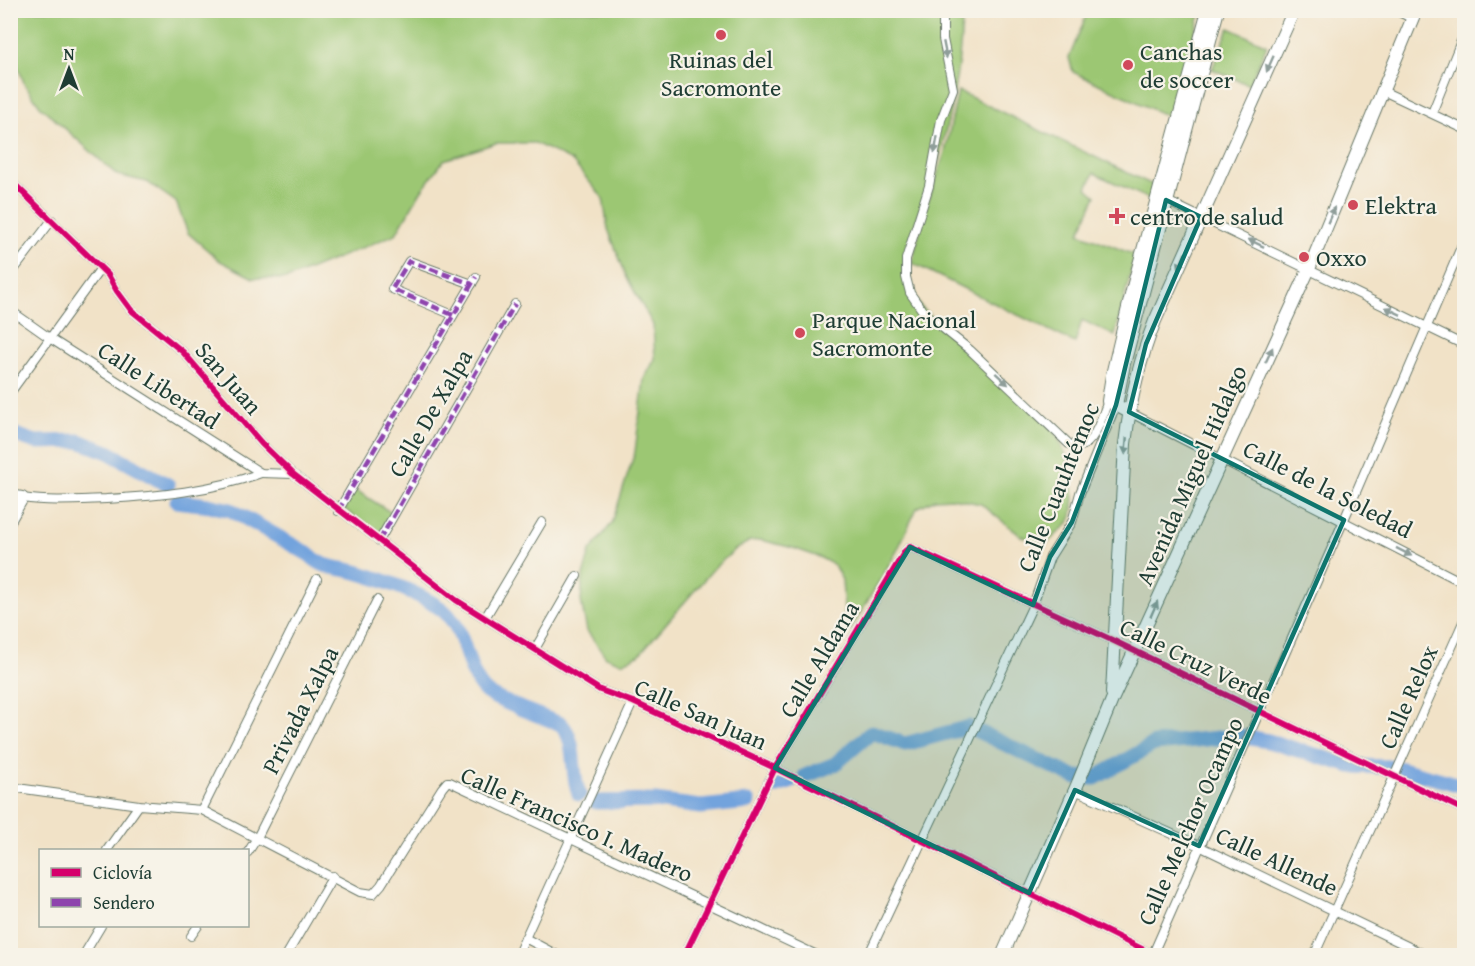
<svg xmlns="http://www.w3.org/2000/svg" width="1475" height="966" font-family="'Gentium Book Plus',serif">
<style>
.green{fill:#9cc773;stroke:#5e8254;stroke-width:1.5}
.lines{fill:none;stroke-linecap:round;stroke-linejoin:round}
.river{stroke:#72a3dd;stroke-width:15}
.street-casing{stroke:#687767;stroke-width:10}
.secondary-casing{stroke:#687767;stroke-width:14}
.primary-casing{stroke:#687767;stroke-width:14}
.street{stroke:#fff;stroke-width:8}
.secondary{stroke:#fff;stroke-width:12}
.primary{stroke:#fff;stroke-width:12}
.quiet{stroke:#8e44ad;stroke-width:4.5;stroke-dasharray:9 4.5;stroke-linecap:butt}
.cycleway-casing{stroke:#f7f3e8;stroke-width:10}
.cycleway{stroke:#d6006c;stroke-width:6}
.oneway{fill:#8f9e9a}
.marked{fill:#0f766e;fill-opacity:0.2;stroke:#0f766e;stroke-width:4.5;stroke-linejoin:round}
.poi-dot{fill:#d1495b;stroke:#f7f3e8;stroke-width:2}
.labels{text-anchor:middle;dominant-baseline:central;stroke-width:4.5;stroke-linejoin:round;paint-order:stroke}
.poi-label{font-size:24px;fill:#1f3d34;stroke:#f7f3e8;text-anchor:start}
.street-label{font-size:24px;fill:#1f3d34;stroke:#f7f3e8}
</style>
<rect width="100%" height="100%" fill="#f7f3e8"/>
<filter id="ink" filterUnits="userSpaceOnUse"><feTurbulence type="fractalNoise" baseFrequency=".0167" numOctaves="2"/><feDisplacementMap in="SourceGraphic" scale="12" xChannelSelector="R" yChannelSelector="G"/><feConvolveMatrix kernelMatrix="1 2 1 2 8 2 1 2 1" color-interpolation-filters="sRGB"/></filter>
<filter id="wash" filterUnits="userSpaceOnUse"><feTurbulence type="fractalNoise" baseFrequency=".008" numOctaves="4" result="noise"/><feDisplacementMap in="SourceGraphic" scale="24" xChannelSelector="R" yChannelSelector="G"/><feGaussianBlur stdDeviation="1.35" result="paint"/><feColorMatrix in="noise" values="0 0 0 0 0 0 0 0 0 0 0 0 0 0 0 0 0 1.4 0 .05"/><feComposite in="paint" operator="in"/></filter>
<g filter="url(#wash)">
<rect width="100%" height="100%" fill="#f1e2c7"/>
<!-- green -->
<g class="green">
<path d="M19,10L962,11C962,55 952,107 941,150C929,195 899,243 912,292C913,297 918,302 921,307L1052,427L1060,442L1070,465L1074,498L1072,516L1069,523L1046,544L1021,536L981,504L952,498L935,499L917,508L897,551L850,631L845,625L842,580L834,565L819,557L793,548L761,540L750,541L736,549L715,567L639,655L621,663L606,657L587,631L581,601L583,576L590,551L612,523L635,452L644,379L655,359L653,325L627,278L608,229L603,198L572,161L535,143H496L444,160L421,191L396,234L287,279L253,278L220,261L188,233L176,202L147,182L117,175L40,106L24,83L14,56Z"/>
<polygon points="1086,11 1201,11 1171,118 1073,72 1069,58 1088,11"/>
<polygon points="1229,28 1267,45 1249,85 1212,69"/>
<polygon points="958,91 1153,185 1151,200 1094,173 1087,188 1096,196 1079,233 1135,255 1115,336 1082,320 1075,343 912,263 924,213 945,152"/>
<polygon points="354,489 392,513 379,537 343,508"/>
</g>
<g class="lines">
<!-- river -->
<g class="river">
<polyline points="10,433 36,442 79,441 108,452 168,485"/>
<path d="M177,501L208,505L231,510L310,555C323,569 338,567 356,572C384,580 416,592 440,608C468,627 463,669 485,691C494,700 546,718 561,724C578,742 570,771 579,794"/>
<polyline points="805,776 835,764 872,732 905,744 969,727 1074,777 1095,778 1154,744 1239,736 1268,741 1351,766 1394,767 1464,786"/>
<polyline points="775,787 790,782"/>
<polyline points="596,802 655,801 701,807 749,802"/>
</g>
</g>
</g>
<g filter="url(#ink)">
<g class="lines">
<defs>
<g id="street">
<path d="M943,10V39L953,89L941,120L929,186L906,259V277L910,293L924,313L970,350L1069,444C1093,456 1101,417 1108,401"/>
<polyline points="1395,10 1413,19"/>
<polyline points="1383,91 1464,129"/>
<polyline points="1432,113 1461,41"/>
<polyline points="10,180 108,275 117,291 131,310 183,352 262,444 293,474 456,600 600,690 633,702 775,768 1156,956"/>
<polyline points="1163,199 1464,345"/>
<polyline points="10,275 52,220"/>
<polyline points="10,310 51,339 261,473 293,474"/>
<polyline points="453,315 392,289 409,261 472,284"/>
<polyline points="10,393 101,268"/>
<polyline points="1129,412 1464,583"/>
<path d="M22,498C50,502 77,500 106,499C158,496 212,491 261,473"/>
<polyline points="338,511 476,277"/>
<polyline points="379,541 515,304"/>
<polyline points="485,618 542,522"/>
<polyline points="535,649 577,576"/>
<polyline points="10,787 139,805 202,810 360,892 373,894 381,885 442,788 447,782 450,782 819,956"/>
<polyline points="1075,790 1199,846 1428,956"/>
<polyline points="202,810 317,579"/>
<polyline points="107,850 139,805"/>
<polyline points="248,852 257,838 377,600"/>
<polyline points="191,936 198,926"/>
<polyline points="525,938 559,956"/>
<polyline points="83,956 101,926"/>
<polyline points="286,956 333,876"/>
<polyline points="517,956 633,702"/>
<polyline points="684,956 775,768 905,551 910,547 1114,641 1464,810"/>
<polyline points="868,956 1033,605 1050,557 1072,522 1080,493 1116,405"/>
<polyline points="1152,956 1344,520 1464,240"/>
<polyline points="1314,956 1464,620"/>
</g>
<g id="secondary">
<polyline points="1116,405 1124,364 1218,10"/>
<polyline points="1129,412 1108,401 1112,375 1133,287 1208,10"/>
<polyline points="10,496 22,498 10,519"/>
</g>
<g id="primary">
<path d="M1112,693L1125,444C1130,402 1139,361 1155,321L1294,10"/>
<polyline points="1002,956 1078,783 1112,700 1309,269 1416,10"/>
</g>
</defs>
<!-- street casing -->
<use href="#street" class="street-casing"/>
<!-- secondary casing -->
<use href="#secondary" class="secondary-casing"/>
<!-- primary casing -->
<use href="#primary" class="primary-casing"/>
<!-- street -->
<use href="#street" class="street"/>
<!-- secondary -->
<use href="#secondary" class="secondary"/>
<!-- primary -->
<use href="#primary" class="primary"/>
<!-- quiet -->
<g class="quiet">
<polyline points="453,315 392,289 409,261 472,284"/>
<polyline points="338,511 476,277"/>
<polyline points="379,541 515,304"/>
</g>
<defs>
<g id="cycleway">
<polyline points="10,180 108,275 117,291 131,310 183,352 262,444 293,474 456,600 600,690 633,702 775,768 1156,956"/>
<polyline points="684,956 775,768 905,551 910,547 1114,641 1464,810"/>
</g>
</defs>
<!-- cycleway casing -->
<use href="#cycleway" class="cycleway-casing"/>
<!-- cycleway -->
<use href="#cycleway" class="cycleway"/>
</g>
<!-- one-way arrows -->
<defs><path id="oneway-solid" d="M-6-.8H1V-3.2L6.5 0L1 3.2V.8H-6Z" transform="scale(1.5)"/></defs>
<g class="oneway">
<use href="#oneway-solid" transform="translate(945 50) rotate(79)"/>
<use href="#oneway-solid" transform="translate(1270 64) rotate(114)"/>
<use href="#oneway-solid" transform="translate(936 145) rotate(100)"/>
<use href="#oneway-solid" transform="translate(1331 215) rotate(-67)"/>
<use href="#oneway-solid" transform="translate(1256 243) rotate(-154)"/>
<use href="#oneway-solid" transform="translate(1182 261) rotate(113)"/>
<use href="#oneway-solid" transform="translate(1393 311) rotate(-154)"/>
<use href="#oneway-solid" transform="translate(1269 355) rotate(-65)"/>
<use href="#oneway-solid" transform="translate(1002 379) rotate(42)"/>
<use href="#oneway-solid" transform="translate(1126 446) rotate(95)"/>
<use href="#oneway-solid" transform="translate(1404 552) rotate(27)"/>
<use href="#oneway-solid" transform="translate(1154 609) rotate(-66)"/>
</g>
</g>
<!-- marked area -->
<path class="marked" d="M1166,200L1201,217L1146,344L1129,412L1344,520L1199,846L1075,790L1029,893L775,768L910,547L1033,605L1050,557L1072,522L1116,405Z"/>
<!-- markers -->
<g class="poi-dot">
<circle cx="721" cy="35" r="6"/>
<circle cx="1128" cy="65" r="6"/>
<circle cx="1353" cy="205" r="6"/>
<path d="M1114 207h6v6h6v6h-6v6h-6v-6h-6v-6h6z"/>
<circle cx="1304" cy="257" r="6"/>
<circle cx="800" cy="333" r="6"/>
</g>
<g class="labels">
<!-- poi labels -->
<g class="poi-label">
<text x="1140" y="51">Canchas<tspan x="1140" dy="28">de soccer</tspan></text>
<text x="721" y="59" text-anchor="middle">Ruinas del<tspan x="721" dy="28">Sacromonte</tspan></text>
<text x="1365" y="205">Elektra</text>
<text x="1130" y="216">centro de salud</text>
<text x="1316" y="257">Oxxo</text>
<text x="812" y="319">Parque Nacional<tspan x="812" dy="28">Sacromonte</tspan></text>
</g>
<!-- street labels -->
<g class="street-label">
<text transform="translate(229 378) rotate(49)">San Juan</text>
<text transform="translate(159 385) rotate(33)">Calle Libertad</text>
<text transform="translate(430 413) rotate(-60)">Calle De Xalpa</text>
<text transform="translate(1191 475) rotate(-66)">Avenida Miguel Hidalgo</text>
<text transform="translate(1058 487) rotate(-68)">Calle Cuauhtémoc</text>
<text transform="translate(1328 489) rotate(27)">Calle de la Soledad</text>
<text transform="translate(819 659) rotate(-59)">Calle Aldama</text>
<text transform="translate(1196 661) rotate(26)">Calle Cruz Verde</text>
<text transform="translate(1408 697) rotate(-66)">Calle Relox</text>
<text transform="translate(300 710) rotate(-63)">Privada Xalpa</text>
<text transform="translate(701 714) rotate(24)">Calle San Juan</text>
<text transform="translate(1190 821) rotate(-66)">Calle Melchor Ocampo</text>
<text transform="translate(577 824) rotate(24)">Calle Francisco I. Madero</text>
<text transform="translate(1277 861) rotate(25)">Calle Allende</text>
</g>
</g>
<!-- margin -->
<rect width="1475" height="966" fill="none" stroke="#f7f3e8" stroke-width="36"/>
<!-- legend -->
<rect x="39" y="849" width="210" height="78" fill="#f7f3e8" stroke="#a1aaa0" stroke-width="1.5"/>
<rect x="51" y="868" width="30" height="9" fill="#d6006c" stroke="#a1aaa0" stroke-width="1.5"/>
<text x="93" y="879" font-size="18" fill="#1f3d34">Ciclovía</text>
<rect x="51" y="898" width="30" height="9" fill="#8e44ad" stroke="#a1aaa0" stroke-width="1.5"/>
<text x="93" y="909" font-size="18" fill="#1f3d34">Sendero</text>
<!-- north arrow -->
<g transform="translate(69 69)" stroke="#f7f3e8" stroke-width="4.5" paint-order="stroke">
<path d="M0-4.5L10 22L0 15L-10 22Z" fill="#1f3d34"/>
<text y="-9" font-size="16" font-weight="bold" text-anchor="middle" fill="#1f3d34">N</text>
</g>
</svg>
